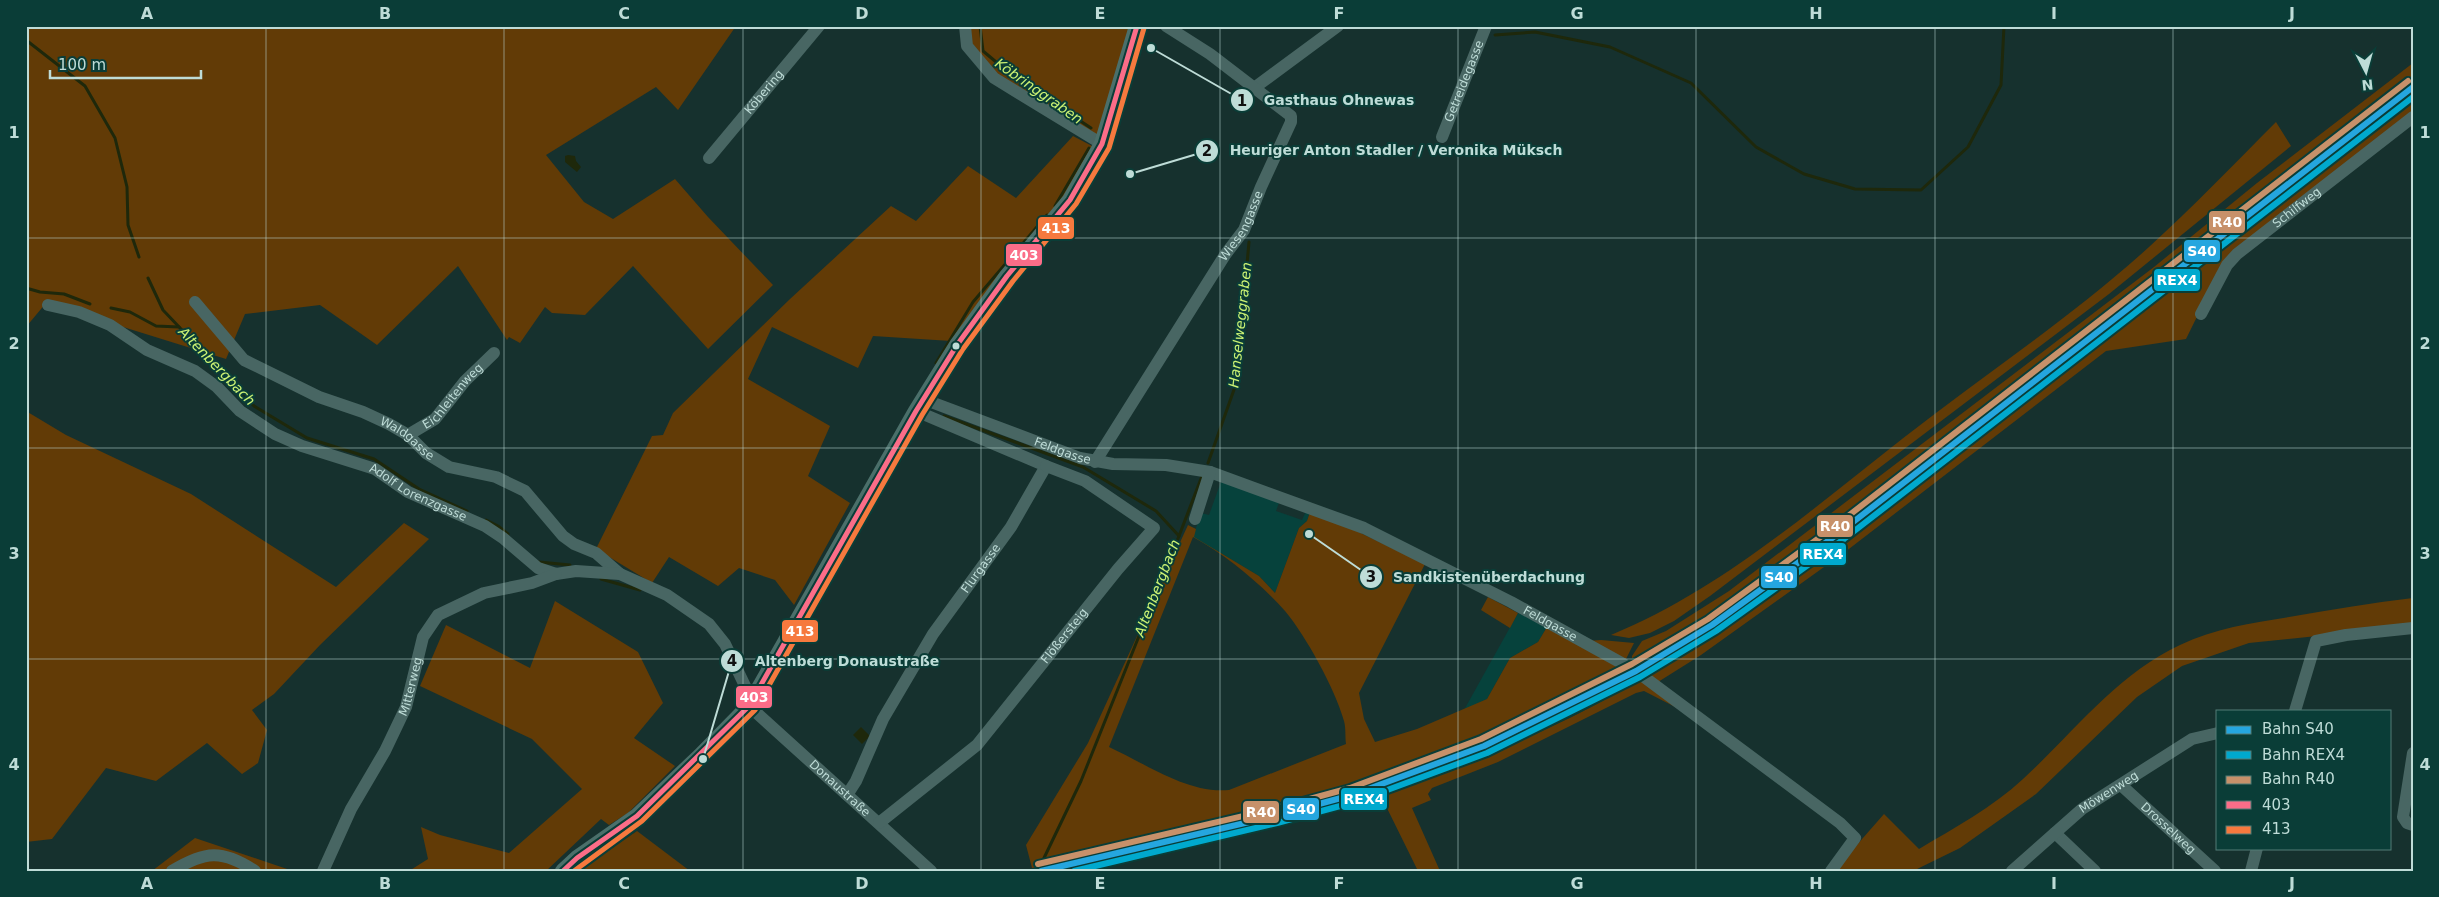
<svg xmlns="http://www.w3.org/2000/svg" width="2439" height="897" font-family="'DejaVu Sans',sans-serif">
<style>
.built{fill:#06423c}
.green{fill:#623b06;fill-rule:evenodd}
.water{fill:#1e280b}
.lines{fill:none;stroke-linecap:round;stroke-linejoin:round}
.stream{stroke:#1e280b;stroke-width:3}
.minor{stroke:#486663;stroke-width:12}
.major{stroke:#4b6f6a;stroke-width:16}
.bus-1-casing{stroke:#0a3d37;stroke-width:9}
.bus-2-casing{stroke:#0a3d37;stroke-width:9}
.bus-1{stroke:#fb6d88;stroke-width:5}
.bus-2{stroke:#f6793e;stroke-width:5}
.rail-1-casing{stroke:#0a3d37;stroke-width:10}
.rail-2-casing{stroke:#0a3d37;stroke-width:10}
.rail-3-casing{stroke:#0a3d37;stroke-width:10}
.rail-1{stroke:#25a6df;stroke-width:6}
.rail-2{stroke:#00a9ce;stroke-width:6}
.rail-3{stroke:#c7916a;stroke-width:6}
.grid{fill:none;stroke:#bedcd7;stroke-width:1;stroke-opacity:0.55}
.bus-dot{fill:#bedcd7;stroke:#0a3d37;stroke-width:2}
.labels{text-anchor:middle;dominant-baseline:central;stroke-width:4;stroke-linejoin:round;paint-order:stroke}
.street-label{font-size:12px;fill:#bedcd7;stroke:#0a3d37}
.water-label{font-size:14px;font-style:italic;fill:#cdf374;stroke:#0a3d37}
.leader{fill:none;stroke:#bedcd7;stroke-width:2}
.callout-dot{fill:#bedcd7;stroke:#0a3d37;stroke-width:2}
.mark-label{font-size:15px;text-anchor:middle;font-weight:bold;fill:#111}
.callout-label{font-size:14px;text-anchor:middle;font-weight:bold;fill:#bedcd7;stroke:#0a3d37;stroke-width:4;stroke-linejoin:round;paint-order:stroke}
.line-badge{stroke:#0a3d37;stroke-width:2}
.badge-label{font-size:14px;text-anchor:middle;font-weight:bold;fill:#fff}
.neatline{fill:none;stroke:#bedcd7;stroke-width:2}
.grid-label{font-size:16px;text-anchor:middle;font-weight:bold;fill:#bedcd7}
</style>
<rect width="100%" height="100%" fill="#16312e"/>
<!-- built -->
<g class="built">
<polygon points="2413,82 2413,101 1822,559 1719,630 1608,699 1510,746 1381,796 1304,820 1085,871 1022,871 1305,804 1388,779 1423,765 1638,666 1765,582 2002,402"/>
<polygon points="1222,479 1280,500 1276,511 1302,520 1306,511 1310,512 1307,521 1299,528 1275,593 1259,576 1193,537 1201,513 1209,515"/>
<polygon points="1518,613 1547,627 1538,642 1510,658 1487,699 1464,710"/>
</g>
<!-- green -->
<g class="green">
<polygon points="26,26 736,26 678,110 656,87 546,155 584,202 613,219 675,179 708,217 773,285 708,349 633,266 585,315 552,313 545,307 520,343 509,337 507,340 458,266 377,345 320,305 245,314 226,359 46,303 26,327"/>
<polygon points="967,26 1134,26 1099,139 993,72 969,44"/>
<polygon points="2413,63 2413,82 2002,402 1765,582 1638,666 1632,664 1632,656 1642,641 1666,631 1729,591 2154,267 2257,183"/>
<polygon points="2413,101 2413,114 2225,260 2186,339 2106,351 1845,552 1701,655 1658,682 1648,675 1719,630 1822,559"/>
<path d="M2276,122L2291,146L2109,294L1710,596L1674,621L1650,633L1629,638L1611,635C1720,590 1810,511 1902,439C1984,375 2072,317 2149,247C2193,207 2234,164 2276,122Z"/>
<polygon points="1073,136 1094,147 1053,215 951,341 873,336 858,368 772,327 748,379 830,426 808,476 850,503 794,605 775,580 739,568 718,586 669,557 652,583 596,549 652,436 663,435 673,413 790,299 891,206 916,221 968,166 1016,198"/>
<polygon points="26,411 66,435 191,494 336,587 404,523 429,539 320,645 274,694 252,710 267,730 258,763 242,774 207,743 156,781 106,768 52,839 26,842"/>
<path d="M1310,512L1344,525L1425,564L1359,693L1364,719L1375,742L1417,729L1487,699L1510,658L1538,642L1547,627L1629,669C1551,712 1472,749 1388,778C1273,819 1151,841 1032,868L1026,845L1088,743L1188,525L1196,529L1194,537L1259,576L1275,593L1299,528L1307,521ZM1193,537C1226,555 1260,583 1285,611C1306,636 1335,689 1344,721C1346,728 1345,737 1346,744L1229,790C1188,794 1146,764 1109,747Z"/>
<polygon points="1488,597 1518,613 1510,628 1481,610"/>
<path d="M2413,598V626L2249,643L2182,666L2137,697L2036,794L1960,848L1913,871H1834L1884,814L1919,849C1954,828 1993,807 2023,779C2074,732 2116,675 2180,645C2215,628 2252,623 2289,617C2330,610 2371,603 2413,598Z"/>
<polygon points="555,601 638,652 663,703 634,738 675,766 628,813 609,825 601,819 546,871 455,871 447,869 445,871 409,871 428,859 421,827 440,835 509,853 582,789 532,739 420,686 446,625 530,668"/>
<polygon points="1601,640 1634,643 1625,661 1587,641"/>
<path d="M1642,678L1681,710L1644,691L1636,693L1498,762L1432,788L1428,794L1431,800L1412,808L1440,871H1418L1381,796C1470,762 1560,729 1642,678Z"/>
<polygon points="637,831 690,871 579,871"/>
<polygon points="195,838 293,871 152,871"/>
</g>
<!-- water -->
<g class="water">
<polygon points="568,155 575,156 576,161 581,167 577,172 565,162 565,156"/>
<polygon points="861,727 870,736 862,744 853,735"/>
</g>
<g class="lines">
<!-- stream -->
<g class="stream">
<polyline points="980,26 983,51 1014,77 1091,128"/>
<polyline points="1495,35 1535,32 1610,47 1691,83 1756,147 1804,174 1855,189 1921,190 1968,147 2001,85 2004,26"/>
<polyline points="26,40 85,86 115,138 127,187 128,225 139,257"/>
<polyline points="1055,206 1089,148"/>
<polyline points="148,278 163,310 254,406 307,438 374,459 419,489 467,511"/>
<polyline points="26,288 40,292 64,294 90,304"/>
<polyline points="111,308 130,312 156,326 179,327"/>
<polyline points="936,363 973,302 1047,215"/>
<polyline points="944,416 1083,467 1156,511 1179,536 1081,781 1044,858 1047,871"/>
<polyline points="1208,463 1236,384 1249,242"/>
<polyline points="486,520 498,526 508,534"/>
<polyline points="1179,536 1202,476"/>
<polyline points="539,562 570,565"/>
<polyline points="601,579 640,590"/>
</g>
<!-- minor -->
<g class="minor">
<polyline points="965,26 967,46 994,78 1102,144"/>
<polyline points="1254,88 1338,26"/>
<path id="s1" d="M1442,137L1486,26"/>
<path id="s2" d="M709,158L819,26"/>
<path id="s3" d="M195,302L244,360L319,397L363,412L389,424L408,435L426,453L449,467L496,477L525,491L563,536L574,544L596,553L620,574"/>
<path id="s4" d="M48,305L79,312L110,325L147,350L195,371L217,387L240,411L275,434L302,446L375,469L408,492L485,526L503,538L538,568L556,574L576,571L620,574L667,595L709,624L725,644L746,688L749,706L931,871"/>
<path id="s5" d="M2201,314L2227,265L2237,254L2413,117"/>
<path id="s6" d="M923,399L1080,458L1113,464L1166,465L1210,472L1364,528L1511,602L1636,671L1840,823L1855,838L1831,871"/>
<path id="s7" d="M408,435L435,419L465,381L494,353"/>
<path id="s8" d="M1095,462L1225,255L1244,230L1261,187L1291,122V116L1210,54L1166,26"/>
<polyline points="1195,519 1210,472"/>
<polyline points="2295,711 2316,641 2346,635 2413,628"/>
<polyline points="2413,753 2403,817 2407,823 2413,825"/>
<path id="s9" d="M2121,785L2215,871"/>
<path id="s10" d="M847,795L856,781L883,719L933,634L1011,527L1046,466L916,411"/>
<path id="s11" d="M879,823L977,745L1118,569L1154,528L1085,481L1046,466"/>
<polyline points="2055,833 2095,871"/>
<path d="M172,871C205,851 222,849 255,871"/>
<path id="s12" d="M323,871L351,809L385,751L406,707L423,637L438,615L484,593L532,583L556,574"/>
<path id="s13" d="M2012,871L2082,809L2192,739L2218,733"/>
<polyline points="2251,871 2257,848"/>
</g>
<!-- major -->
<polyline class="major" points="563,871 577,858 637,816 700,756 749,706 916,411 957,345 1007,276 1070,200 1102,144 1137,26"/>
<defs>
<polyline id="bus-1" points="563,871 577,858 637,816 749,706 916,411 957,345 1007,276 1070,200 1102,144 1137,26"/>
<polyline id="bus-2" points="574,871 642,821 755,710 922,415 963,349 1013,281 1076,204 1109,148 1144,28"/>
</defs>
<!-- bus-1 casing -->
<use href="#bus-1" class="bus-1-casing"/>
<!-- bus-2 casing -->
<use href="#bus-2" class="bus-2-casing"/>
<!-- bus-1 -->
<use href="#bus-1" class="bus-1"/>
<!-- bus-2 -->
<use href="#bus-2" class="bus-2"/>
<defs>
<polyline id="rail-1" points="1041,871 1275,816 1352,795 1484,746 1636,671 1712,625 1839,533 2413,87"/>
<polyline id="rail-2" points="1074,871 1277,823 1355,802 1487,753 1640,677 1716,631 1844,539 2413,97"/>
<polyline id="rail-3" points="1038,864 1273,809 1350,788 1481,739 1632,664 1708,619 1834,527 2408,81"/>
</defs>
<!-- rail-1 casing -->
<use href="#rail-1" class="rail-1-casing"/>
<!-- rail-2 casing -->
<use href="#rail-2" class="rail-2-casing"/>
<!-- rail-3 casing -->
<use href="#rail-3" class="rail-3-casing"/>
<!-- rail-1 -->
<use href="#rail-1" class="rail-1"/>
<!-- rail-2 -->
<use href="#rail-2" class="rail-2"/>
<!-- rail-3 -->
<use href="#rail-3" class="rail-3"/>
</g>
<!-- grid -->
<path class="grid" d="M266,26V871M504,26V871M743,26V871M981,26V871M1220,26V871M1458,26V871M1696,26V871M1935,26V871M2173,26V871M26,238H2413M26,448H2413M26,659H2413"/>
<!-- markers -->
<circle class="bus-dot" cx="956" cy="346" r="4.5"/>
<g class="labels">
<!-- street labels -->
<g class="street-label">
<text stroke="none"><textPath href="#s1" startOffset="60">Getreidegasse</textPath></text>
<text stroke="none"><textPath href="#s2" startOffset="86">Köbering</textPath></text>
<text stroke="none"><textPath href="#s5" startOffset="146">Schilfweg</textPath></text>
<text stroke="none"><textPath href="#s8" startOffset="278">Wiesengasse</textPath></text>
<text stroke="none"><textPath href="#s7" startOffset="60">Eichleitenweg</textPath></text>
<text stroke="none"><textPath href="#s3" startOffset="258">Waldgasse</textPath></text>
<text stroke="none"><textPath href="#s6" startOffset="149">Feldgasse</textPath></text>
<text stroke="none"><textPath href="#s4" startOffset="420">Adolf Lorenzgasse</textPath></text>
<text stroke="none"><textPath href="#s10" startOffset="264">Flurgasse</textPath></text>
<text stroke="none"><textPath href="#s6" startOffset="672">Feldgasse</textPath></text>
<text stroke="none"><textPath href="#s11" startOffset="265">Flößersteig</textPath></text>
<text stroke="none"><textPath href="#s12" startOffset="205">Mitterweg</textPath></text>
<text stroke="none"><textPath href="#s4" startOffset="964">Donaustraße</textPath></text>
<text stroke="none"><textPath href="#s13" startOffset="125">Möwenweg</textPath></text>
<text stroke="none"><textPath href="#s9" startOffset="64">Drosselweg</textPath></text>
</g>
<!-- water labels -->
<g class="water-label">
<text transform="translate(1039 91) rotate(35)">Köbringgraben</text>
<text transform="translate(1240 325) rotate(-84)">Hanselweggraben</text>
<text transform="translate(217 366) rotate(46)">Altenbergbach</text>
<text transform="translate(1157 588) rotate(-69)">Altenbergbach</text>
</g>
</g>
<!-- callouts -->
<path class="leader" d="M1151 48L1242 100M1130 174L1207 151M1309 534L1371 577M703 759L732 661"/>
<g class="callout-dot">
<circle cx="1151" cy="48" r="5"/>
<circle cx="1130" cy="174" r="5"/>
<circle cx="1309" cy="534" r="5"/>
<circle cx="703" cy="759" r="5"/>
<circle cx="1242" cy="100" r="12"/>
<circle cx="1207" cy="151" r="12"/>
<circle cx="1371" cy="577" r="12"/>
<circle cx="732" cy="661" r="12"/>
</g>
<g class="mark-label">
<text x="1242" y="106">1</text>
<text x="1207" y="156">2</text>
<text x="1371" y="582">3</text>
<text x="732" y="666">4</text>
</g>
<g class="callout-label">
<text x="1339" y="105">Gasthaus Ohnewas</text>
<text x="1396" y="155">Heuriger Anton Stadler / Veronika Müksch</text>
<text x="1489" y="582">Sandkistenüberdachung</text>
<text x="847" y="666">Altenberg Donaustraße</text>
</g>
<g class="line-badge">
<rect x="2208" y="210" width="38" height="24" rx="5" fill="#c7916a"/>
<rect x="1037" y="216" width="38" height="24" rx="5" fill="#f6793e"/>
<rect x="2183" y="239" width="38" height="24" rx="5" fill="#25a6df"/>
<rect x="1005" y="243" width="38" height="24" rx="5" fill="#fb6d88"/>
<rect x="2153" y="268" width="48" height="24" rx="5" fill="#00a9ce"/>
<rect x="1816" y="514" width="38" height="24" rx="5" fill="#c7916a"/>
<rect x="1799" y="542" width="48" height="24" rx="5" fill="#00a9ce"/>
<rect x="1760" y="565" width="38" height="24" rx="5" fill="#25a6df"/>
<rect x="781" y="619" width="38" height="24" rx="5" fill="#f6793e"/>
<rect x="735" y="685" width="38" height="24" rx="5" fill="#fb6d88"/>
<rect x="1340" y="787" width="48" height="24" rx="5" fill="#00a9ce"/>
<rect x="1282" y="797" width="38" height="24" rx="5" fill="#25a6df"/>
<rect x="1242" y="800" width="38" height="24" rx="5" fill="#c7916a"/>
</g>
<g class="badge-label">
<text x="2227" y="227">R40</text>
<text x="1056" y="233">413</text>
<text x="2202" y="256">S40</text>
<text x="1024" y="260">403</text>
<text x="2177" y="285">REX4</text>
<text x="1835" y="531">R40</text>
<text x="1823" y="559">REX4</text>
<text x="1779" y="582">S40</text>
<text x="800" y="636">413</text>
<text x="754" y="702">403</text>
<text x="1364" y="804">REX4</text>
<text x="1301" y="814">S40</text>
<text x="1261" y="817">R40</text>
</g>
<!-- border -->
<rect width="2439" height="897" fill="none" stroke="#0a3d37" stroke-width="55"/>
<!-- legend -->
<rect x="2216" y="710" width="175" height="140" fill="#0a3d37" stroke="#527d77"/>
<rect x="2226" y="726" width="25" height="8" fill="#25a6df" stroke="#527d77"/>
<text x="2262" y="734" font-size="15" fill="#bedcd7">Bahn S40</text>
<rect x="2226" y="751" width="25" height="8" fill="#00a9ce" stroke="#527d77"/>
<text x="2262" y="760" font-size="15" fill="#bedcd7">Bahn REX4</text>
<rect x="2226" y="776" width="25" height="8" fill="#c7916a" stroke="#527d77"/>
<text x="2262" y="784" font-size="15" fill="#bedcd7">Bahn R40</text>
<rect x="2226" y="801" width="25" height="8" fill="#fb6d88" stroke="#527d77"/>
<text x="2262" y="810" font-size="15" fill="#bedcd7">403</text>
<rect x="2226" y="826" width="25" height="8" fill="#f6793e" stroke="#527d77"/>
<text x="2262" y="834" font-size="15" fill="#bedcd7">413</text>
<!-- north arrow -->
<g transform="translate(2366 72) rotate(174)" stroke="#0a3d37" stroke-width="4" paint-order="stroke">
<path d="M0-4L9 19L0 12L-9 19Z" fill="#bedcd7"/>
<text y="-8" font-size="14" font-weight="bold" text-anchor="middle" fill="#bedcd7">N</text>
</g>
<!-- scale -->
<path d="M50 70v8h151v-8" fill="none" stroke="#bedcd7" stroke-width="2.5"/>
<text x="58" y="70" font-size="15" fill="#bedcd7" stroke="#0a3d37" stroke-width="4" paint-order="stroke">100 m</text>
<rect x="28" y="28" width="2384" height="842" class="neatline"/>
<g class="grid-label">
<text x="147" y="19">A</text>
<text x="385" y="19">B</text>
<text x="624" y="19">C</text>
<text x="862" y="19">D</text>
<text x="1100" y="19">E</text>
<text x="1339" y="19">F</text>
<text x="1577" y="19">G</text>
<text x="1816" y="19">H</text>
<text x="2054" y="19">I</text>
<text x="2292" y="19">J</text>
<text x="14" y="138">1</text>
<text x="2425" y="138">1</text>
<text x="14" y="349">2</text>
<text x="2425" y="349">2</text>
<text x="14" y="559">3</text>
<text x="2425" y="559">3</text>
<text x="14" y="770">4</text>
<text x="2425" y="770">4</text>
<text x="147" y="889">A</text>
<text x="385" y="889">B</text>
<text x="624" y="889">C</text>
<text x="862" y="889">D</text>
<text x="1100" y="889">E</text>
<text x="1339" y="889">F</text>
<text x="1577" y="889">G</text>
<text x="1816" y="889">H</text>
<text x="2054" y="889">I</text>
<text x="2292" y="889">J</text>
</g>
</svg>
